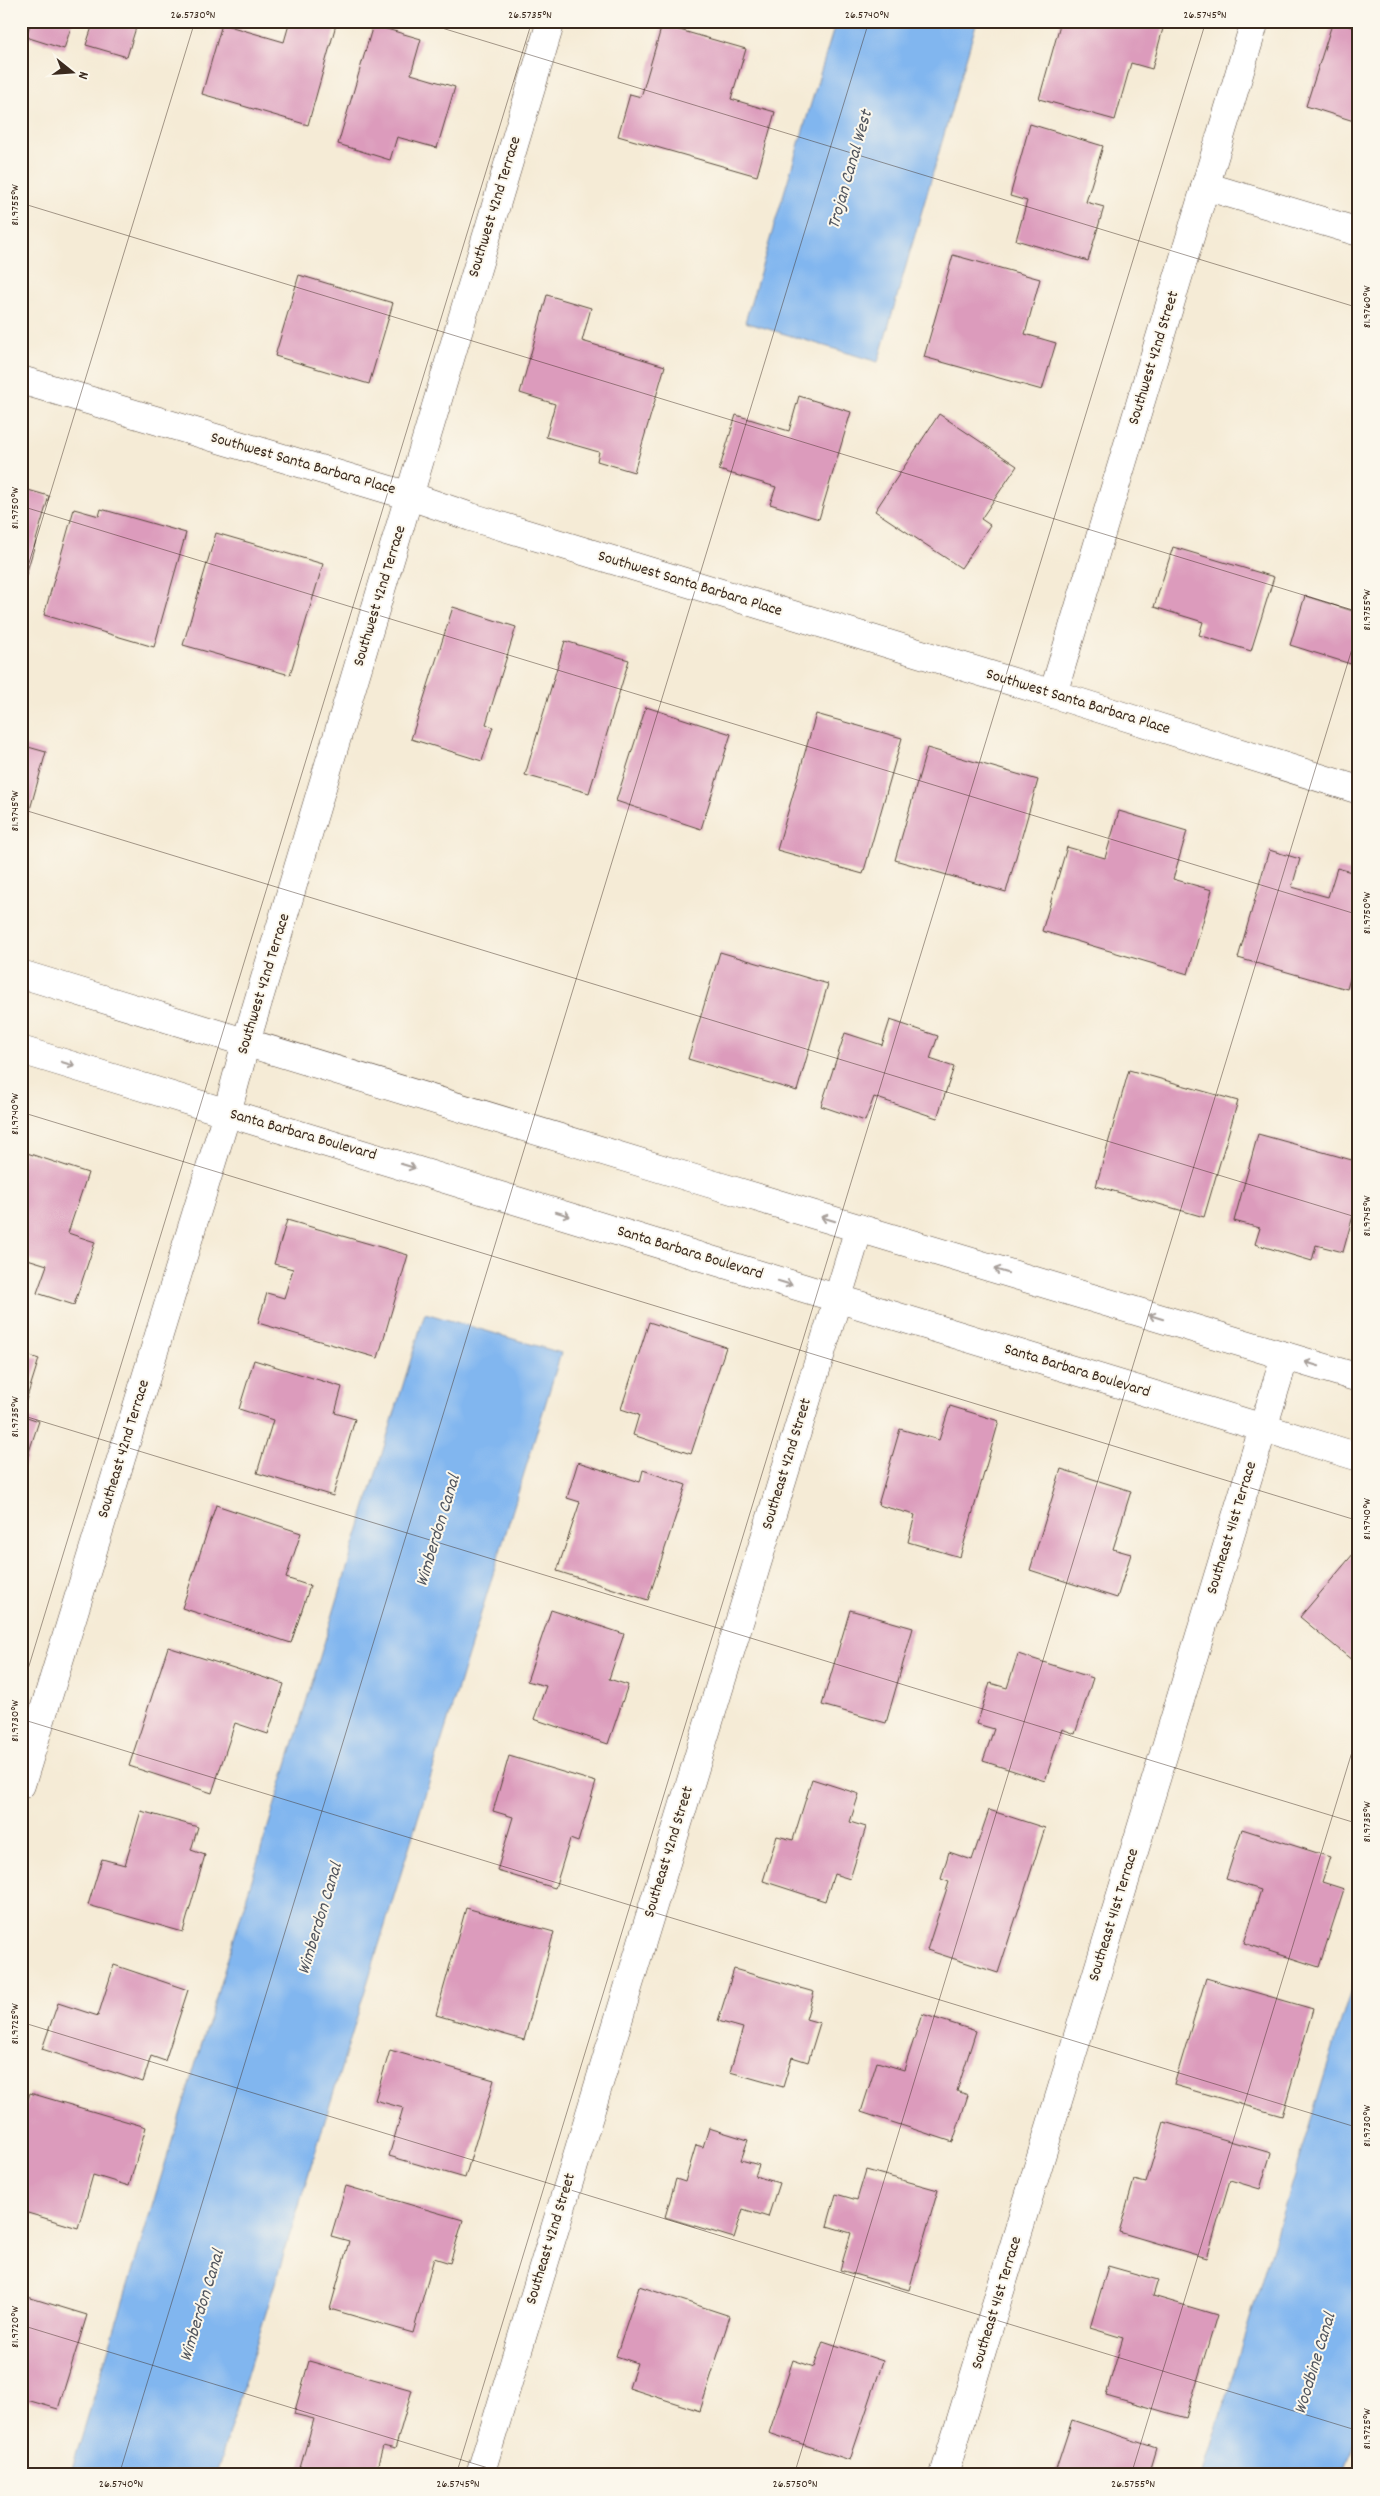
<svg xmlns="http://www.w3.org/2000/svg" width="1380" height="2496" font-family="Dekko,sans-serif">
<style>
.water{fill:#81b6ef;stroke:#5e7086}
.building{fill:#dc9bbc}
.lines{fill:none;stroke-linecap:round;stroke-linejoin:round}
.minor-casing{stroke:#57473a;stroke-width:29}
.major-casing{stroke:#57473a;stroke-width:29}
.minor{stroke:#fff;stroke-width:28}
.major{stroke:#fff;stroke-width:28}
.oneway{stroke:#a79f9a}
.ticks{fill:none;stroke:#3b2a1e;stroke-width:1;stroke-opacity:0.45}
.labels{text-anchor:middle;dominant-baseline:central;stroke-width:4;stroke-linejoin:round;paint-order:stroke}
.street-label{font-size:16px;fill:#3b2a1e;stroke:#fbf7ec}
.water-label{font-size:18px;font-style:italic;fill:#50545d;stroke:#fbf7ec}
.neatline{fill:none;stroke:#3b2a1e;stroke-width:2}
.ticks-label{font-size:12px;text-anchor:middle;fill:#3b2a1e}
</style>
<rect width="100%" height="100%" fill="#fbf7ec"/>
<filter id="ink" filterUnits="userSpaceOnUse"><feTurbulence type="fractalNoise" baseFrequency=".02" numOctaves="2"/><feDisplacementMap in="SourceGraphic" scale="10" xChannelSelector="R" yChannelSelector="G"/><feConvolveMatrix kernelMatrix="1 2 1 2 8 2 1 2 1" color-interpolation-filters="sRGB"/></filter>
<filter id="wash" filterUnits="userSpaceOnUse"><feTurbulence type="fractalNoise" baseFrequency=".0096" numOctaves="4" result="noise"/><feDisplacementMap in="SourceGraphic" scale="20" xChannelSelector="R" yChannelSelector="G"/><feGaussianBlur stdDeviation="1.12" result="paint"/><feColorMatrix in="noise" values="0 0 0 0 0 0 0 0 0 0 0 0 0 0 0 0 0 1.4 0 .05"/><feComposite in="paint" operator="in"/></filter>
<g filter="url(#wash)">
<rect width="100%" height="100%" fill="#f5ebd6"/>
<!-- water -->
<g class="water">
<polygon points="836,21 977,21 878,362 745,322"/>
<polygon points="425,1313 561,1353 216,2475 70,2475"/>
<polygon points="1359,1963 1359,2425 1344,2475 1202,2475"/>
</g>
<g id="blocks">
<!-- building -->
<g class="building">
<polygon points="31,21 73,21 64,49 26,37"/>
<polygon points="94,21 138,21 127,57 86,45"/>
<polygon points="290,21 337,21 308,125 202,94 222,24 284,42"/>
<polygon points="1061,21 1165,21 1152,69 1131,63 1115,120 1039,99"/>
<polygon points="1333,21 1359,29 1359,127 1356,126 1357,122 1306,106"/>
<polygon points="373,25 421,39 411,74 455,87 437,148 397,137 390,160 338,144"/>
<polygon points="662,25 746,49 731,99 775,112 757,176 618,136 630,94 641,97"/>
<polygon points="1030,124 1103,146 1086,202 1104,207 1088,261 1016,240 1027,201 1010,196"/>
<polygon points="953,255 1040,279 1025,334 1056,343 1042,390 924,357"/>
<polygon points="299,275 393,303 369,384 275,356"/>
<polygon points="547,295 591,308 582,341 665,366 634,472 597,461 599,452 546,437 555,404 520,393"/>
<polygon points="799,396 851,412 819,519 770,504 776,487 719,470 736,415 789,431"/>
<polygon points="939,414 1017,466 981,519 990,525 961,568 875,511"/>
<polygon points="21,488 49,496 23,585 21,585"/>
<polygon points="74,509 99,516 101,509 186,533 154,647 44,615"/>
<polygon points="216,533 323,564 290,675 183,645"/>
<polygon points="1173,547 1274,577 1251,651 1199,635 1203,622 1154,607"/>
<polygon points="1305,596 1359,613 1359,686 1351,683 1357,666 1290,645"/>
<polygon points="453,607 516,627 486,724 493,727 482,761 411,739"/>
<polygon points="565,641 629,660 589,793 525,775"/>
<polygon points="646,707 731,734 701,829 616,801"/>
<polygon points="816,714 902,738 863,874 777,850"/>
<polygon points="21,745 46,752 22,838 21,838"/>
<polygon points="927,748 1038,780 1006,892 895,860"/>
<polygon points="1119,811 1187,831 1173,879 1212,890 1188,974 1042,931 1067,847 1105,858"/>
<polygon points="1269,850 1300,859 1292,887 1328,897 1337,868 1359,874 1359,947 1347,989 1238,958"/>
<polygon points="720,952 828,984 797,1091 688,1059"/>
<polygon points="890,1020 938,1036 930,1059 954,1067 937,1118 874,1097 865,1121 821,1106 845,1033 882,1045"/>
<polygon points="1129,1070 1238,1101 1204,1217 1096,1186"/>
<polygon points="1258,1134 1359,1162 1359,1194 1343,1252 1316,1245 1312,1261 1255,1244 1260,1228 1234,1221"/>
<polygon points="24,1152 88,1173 68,1233 95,1242 74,1305 37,1293 47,1265 21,1257 21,1162"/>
<polygon points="287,1220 408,1255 378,1358 258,1323 267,1293 284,1298 293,1269 274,1264"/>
<polygon points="649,1322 726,1347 691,1454 633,1435 639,1415 621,1409"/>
<polygon points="21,1353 39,1359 22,1413 21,1413"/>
<polygon points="254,1360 342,1387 335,1413 355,1419 333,1496 257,1473 273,1420 239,1409"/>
<polygon points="950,1406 999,1421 960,1557 908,1542 915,1515 878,1505 900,1429 939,1440"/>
<polygon points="21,1415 39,1421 24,1467 21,1466"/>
<polygon points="578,1462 640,1482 643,1470 686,1485 648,1600 557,1571 580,1502 567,1498"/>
<polygon points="1061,1469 1131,1491 1113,1549 1131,1554 1117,1598 1030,1570"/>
<polygon points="216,1505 301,1533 286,1578 310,1586 291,1643 182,1608"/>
<polygon points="1359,1547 1359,1666 1300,1617"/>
<polygon points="551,1610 624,1634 609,1679 628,1685 608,1744 534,1719 546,1686 527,1681"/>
<polygon points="850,1610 913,1628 886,1723 822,1705"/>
<polygon points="168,1647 284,1684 268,1734 235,1723 212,1793 129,1766"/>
<polygon points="1018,1654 1093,1678 1075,1734 1062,1729 1045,1781 983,1761 994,1729 977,1724 990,1683 1007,1688"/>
<polygon points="509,1756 596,1782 578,1842 570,1839 555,1888 497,1871 513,1817 493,1811"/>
<polygon points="812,1779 859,1794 850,1822 866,1827 850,1879 834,1874 825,1901 763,1881 777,1836 793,1840"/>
<polygon points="989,1810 1045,1828 998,1973 927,1950 949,1882 941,1879 949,1852 972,1860"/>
<polygon points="141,1811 198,1827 191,1850 205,1855 183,1932 88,1905 102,1859 125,1865"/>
<polygon points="1242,1829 1330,1857 1322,1882 1344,1889 1319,1967 1244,1943 1261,1890 1226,1879"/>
<polygon points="466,1908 554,1932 524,2040 436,2015"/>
<polygon points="114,1965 188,1990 165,2061 151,2056 143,2082 42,2049 58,2003 98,2016"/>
<polygon points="734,1969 814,1992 806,2019 820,2023 808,2062 792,2057 783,2087 730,2072 743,2028 718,2021"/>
<polygon points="1206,1978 1313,2009 1282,2116 1174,2085"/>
<polygon points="922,2014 976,2031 957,2091 968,2095 953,2142 861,2112 877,2062 904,2070"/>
<polygon points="390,2050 494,2080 465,2178 389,2156 403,2108 375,2100"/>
<polygon points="30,2093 146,2127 129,2186 93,2175 78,2228 21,2211 21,2123"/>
<polygon points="1164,2122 1271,2153 1260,2189 1230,2180 1207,2258 1119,2232 1134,2180 1146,2183"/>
<polygon points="709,2128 748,2140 741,2160 759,2165 755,2176 779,2183 768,2217 743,2209 734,2238 665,2217 676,2179 685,2182 696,2145 703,2147"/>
<polygon points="866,2170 938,2190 909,2290 840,2270 851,2233 827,2226 836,2194 857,2200"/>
<polygon points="346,2186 463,2220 450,2263 434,2258 413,2333 330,2309 349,2241 331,2236"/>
<polygon points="1108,2266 1158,2280 1153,2296 1217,2315 1186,2418 1106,2395 1123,2338 1090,2328"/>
<polygon points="639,2286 730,2316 700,2411 629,2388 637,2363 616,2356"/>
<polygon points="21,2295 87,2315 58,2409 27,2400 25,2408 21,2407"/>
<polygon points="823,2341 883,2361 850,2460 769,2433 793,2360 814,2367"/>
<polygon points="309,2361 412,2390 395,2449 383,2446 375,2475 298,2475 314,2419 294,2414"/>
<polygon points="1072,2420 1156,2448 1148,2475 1054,2475"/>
</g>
</g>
</g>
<g filter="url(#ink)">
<use href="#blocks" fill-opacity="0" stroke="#57473a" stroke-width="1"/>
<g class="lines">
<defs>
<g id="minor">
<polyline points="1205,186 1359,232"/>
<polyline points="21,380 410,496 471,517 1053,694 1359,790"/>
<polyline points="1053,694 1255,21"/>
<polyline points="21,1785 227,1113 246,1042 551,21"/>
<polyline points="480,2475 859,1228"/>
<polyline points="944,2475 1285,1356"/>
</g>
<g id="major">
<polyline points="21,974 705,1182 1359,1378"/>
<polyline points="21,1050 1359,1457"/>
</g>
</defs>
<!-- minor casing -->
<use href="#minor" class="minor-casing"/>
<!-- major casing -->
<use href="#major" class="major-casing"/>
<!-- minor -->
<use href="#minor" class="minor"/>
<!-- major -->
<use href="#major" class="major"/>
</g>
<!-- one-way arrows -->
<defs><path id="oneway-shaft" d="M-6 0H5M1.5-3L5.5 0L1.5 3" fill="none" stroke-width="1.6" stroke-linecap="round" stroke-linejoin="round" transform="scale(1.25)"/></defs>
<g class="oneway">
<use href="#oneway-shaft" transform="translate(68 1064) rotate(17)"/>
<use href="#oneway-shaft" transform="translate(408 1166) rotate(17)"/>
<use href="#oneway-shaft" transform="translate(563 1214) rotate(17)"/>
<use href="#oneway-shaft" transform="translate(828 1219) rotate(-163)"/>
<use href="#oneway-shaft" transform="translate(1001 1271) rotate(-163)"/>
<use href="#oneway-shaft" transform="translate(785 1283) rotate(17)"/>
<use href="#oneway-shaft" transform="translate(1156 1317) rotate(-163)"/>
<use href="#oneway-shaft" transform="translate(1312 1364) rotate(-163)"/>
</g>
</g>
<!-- ticks -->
<path class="ticks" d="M419,21L1359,308M21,203L1359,612M21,506L1359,915M21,589L195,21M21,809L1359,1218M21,1112L1359,1521M21,1415L1359,1824M21,1692L532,21M21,1719L1359,2128M21,2022L1359,2431M21,2325L511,2475M119,2475L869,21M456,2475L1206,21M794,2475L1359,626M1131,2475L1359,1729"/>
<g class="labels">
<!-- street labels -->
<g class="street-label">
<text transform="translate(495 207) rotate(-73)">Southwest 42nd Terrace</text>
<text transform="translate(1154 358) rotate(-73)">Southwest 42nd Street</text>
<text transform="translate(303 464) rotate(16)">Southwest Santa Barbara Place</text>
<text transform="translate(690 584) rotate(17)">Southwest Santa Barbara Place</text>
<text transform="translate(380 596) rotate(-73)">Southwest 42nd Terrace</text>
<text transform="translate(1078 702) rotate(17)">Southwest Santa Barbara Place</text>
<text transform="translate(264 984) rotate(-73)">Southwest 42nd Terrace</text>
<text transform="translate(303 1135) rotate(16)">Santa Barbara Boulevard</text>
<text transform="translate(690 1253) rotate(17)">Santa Barbara Boulevard</text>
<text transform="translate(1077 1371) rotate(17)">Santa Barbara Boulevard</text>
<text transform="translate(124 1449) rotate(-73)">Southeast 42nd Terrace</text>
<text transform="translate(787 1464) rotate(-73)">Southeast 42nd Street</text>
<text transform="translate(1232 1528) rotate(-73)">Southeast 41st Terrace</text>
<text transform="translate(669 1852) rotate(-73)">Southeast 42nd Street</text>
<text transform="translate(1114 1915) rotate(-73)">Southeast 41st Terrace</text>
<text transform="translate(551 2239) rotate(-73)">Southeast 42nd Street</text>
<text transform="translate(997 2303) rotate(-73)">Southeast 41st Terrace</text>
</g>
<!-- water labels -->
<g class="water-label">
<text transform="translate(851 170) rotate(-74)">Trojan Canal West</text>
<text transform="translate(439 1531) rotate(-73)">Wimberdon Canal</text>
<text transform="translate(321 1919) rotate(-73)">Wimberdon Canal</text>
<text transform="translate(203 2306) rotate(-73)">Wimberdon Canal</text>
<text transform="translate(1316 2364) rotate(-73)">Woodbine Canal</text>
</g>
</g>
<!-- margin -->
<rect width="1380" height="2496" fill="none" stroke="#fbf7ec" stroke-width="55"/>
<!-- north arrow -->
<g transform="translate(72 72) rotate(107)" stroke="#fbf7ec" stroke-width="4" paint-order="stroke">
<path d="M0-4L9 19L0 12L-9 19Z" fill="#3b2a1e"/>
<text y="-8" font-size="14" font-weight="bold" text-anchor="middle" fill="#3b2a1e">N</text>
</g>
<rect x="28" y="28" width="1324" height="2440" class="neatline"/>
<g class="ticks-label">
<text x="193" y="18">26.5730°N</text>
<text x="530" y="18">26.5735°N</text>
<text x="867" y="18">26.5740°N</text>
<text x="1205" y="18">26.5745°N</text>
<text transform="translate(14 205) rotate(-90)" y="4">81.9755°W</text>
<text transform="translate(1366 307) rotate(-90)" y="4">81.9760°W</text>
<text transform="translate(14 508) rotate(-90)" y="4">81.9750°W</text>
<text transform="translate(1366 610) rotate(-90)" y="4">81.9755°W</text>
<text transform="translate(14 811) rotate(-90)" y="4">81.9745°W</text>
<text transform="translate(1366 913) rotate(-90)" y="4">81.9750°W</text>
<text transform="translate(14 1114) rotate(-90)" y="4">81.9740°W</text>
<text transform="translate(1366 1216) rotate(-90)" y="4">81.9745°W</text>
<text transform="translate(14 1417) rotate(-90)" y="4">81.9735°W</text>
<text transform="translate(1366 1519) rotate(-90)" y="4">81.9740°W</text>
<text transform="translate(14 1721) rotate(-90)" y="4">81.9730°W</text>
<text transform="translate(1366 1822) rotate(-90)" y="4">81.9735°W</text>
<text transform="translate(14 2024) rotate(-90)" y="4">81.9725°W</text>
<text transform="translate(1366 2126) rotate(-90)" y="4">81.9730°W</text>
<text transform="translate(14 2327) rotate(-90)" y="4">81.9720°W</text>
<text transform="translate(1366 2429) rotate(-90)" y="4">81.9725°W</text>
<text x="121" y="2487">26.5740°N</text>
<text x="458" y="2487">26.5745°N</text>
<text x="795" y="2487">26.5750°N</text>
<text x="1133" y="2487">26.5755°N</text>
</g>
</svg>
